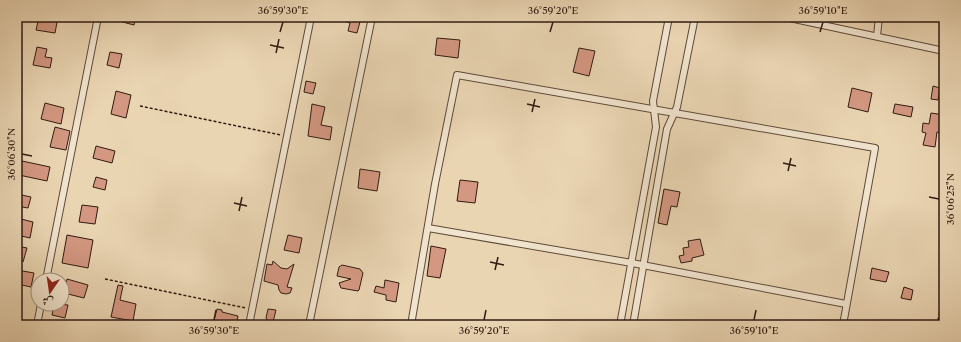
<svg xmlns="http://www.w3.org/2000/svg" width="961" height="342" font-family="'Libre Caslon Text',Amiri,serif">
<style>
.building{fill:#d49882;stroke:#311b10}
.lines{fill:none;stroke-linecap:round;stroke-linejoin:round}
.minor-casing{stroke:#5f4a39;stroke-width:8}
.path{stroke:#311b10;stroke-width:1.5;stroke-dasharray:3 2;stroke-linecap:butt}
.minor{stroke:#f1e4ce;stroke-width:6}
.ticks{fill:none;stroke:#311b10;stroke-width:1.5}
.neatline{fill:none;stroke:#311b10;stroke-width:1.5}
.ticks-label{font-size:10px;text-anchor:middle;fill:#311b10}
</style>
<rect width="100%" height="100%" fill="#ead5b3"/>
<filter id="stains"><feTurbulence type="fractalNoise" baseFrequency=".005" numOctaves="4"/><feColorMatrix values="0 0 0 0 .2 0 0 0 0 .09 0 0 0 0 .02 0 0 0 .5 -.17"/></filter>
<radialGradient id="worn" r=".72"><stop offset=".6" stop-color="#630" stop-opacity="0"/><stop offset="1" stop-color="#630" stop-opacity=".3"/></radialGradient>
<!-- building -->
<g class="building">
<polygon points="39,17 58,17 55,33 36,30"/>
<polygon points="112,17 136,17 134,25 111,19"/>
<polygon points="336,17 361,18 357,33 348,31 350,23 336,19"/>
<polygon points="437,38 460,40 458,58 435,55"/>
<polygon points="37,47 47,49 45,57 52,58 50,68 33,65"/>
<polygon points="579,48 595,51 589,76 573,72"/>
<polygon points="110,52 122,54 119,68 107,65"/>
<polygon points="306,81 316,83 313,94 304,92"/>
<polygon points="933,86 940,88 938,100 931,99"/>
<polygon points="852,88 872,93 868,112 848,107"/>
<polygon points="116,91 131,95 126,118 111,114"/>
<polygon points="45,103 64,108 61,124 41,119"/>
<polygon points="312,104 325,107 321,125 332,127 330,140 308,136"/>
<polygon points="895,104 913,107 911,117 893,113"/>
<polygon points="931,113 944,115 944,133 937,132 935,147 923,145 926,133 922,132 923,123 929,124"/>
<polygon points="55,127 70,131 66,150 50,147"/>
<polygon points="96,146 115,151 112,163 93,158"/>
<polygon points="22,161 50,167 47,181 19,175"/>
<polygon points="360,169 380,172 377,191 358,188"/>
<polygon points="96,177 107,180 105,190 93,187"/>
<polygon points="460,180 478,182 475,203 457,201"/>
<polygon points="664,189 680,192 677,207 671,206 667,225 658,223"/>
<polygon points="17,194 31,197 28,208 17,206"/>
<polygon points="82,205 98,207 95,224 79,222"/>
<polygon points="17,218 33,222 30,238 17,235"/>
<polygon points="67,235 93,240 88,268 62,263"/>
<polygon points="288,235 302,238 299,253 284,250"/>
<polygon points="700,239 704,255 692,258 692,261 681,263 679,256 684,255 683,248 689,247 688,241"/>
<polygon points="17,246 27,248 23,262 17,260"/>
<polygon points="431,246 446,249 440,278 427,276"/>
<polygon points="273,261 281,268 287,269 294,264 287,287 292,288 290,293 286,294 281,293 279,290 278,285 264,281 267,264 272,265"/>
<polygon points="342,265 360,269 363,273 359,290 358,291 341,288 339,283 351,279 337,276 339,267"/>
<polygon points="872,268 889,272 886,282 870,279"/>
<polygon points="17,270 34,273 31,287 17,284"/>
<polygon points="67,279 88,285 84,298 64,293"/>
<polygon points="385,280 399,283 396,302 386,300 386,295 374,292 376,286 384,288"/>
<polygon points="118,285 123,286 120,300 136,304 133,321 111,317"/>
<polygon points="904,287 913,290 911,300 901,298"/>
<polygon points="54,304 68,305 65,318 52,315"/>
<polygon points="217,309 222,310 222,312 238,316 236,325 216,325 214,320"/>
<polygon points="268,309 276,310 273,322 268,321 266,318"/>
</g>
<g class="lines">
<defs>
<g id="minor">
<polyline points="785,17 944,51"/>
<polyline points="877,36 879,17"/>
<polyline points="428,228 632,263 846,304"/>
<polyline points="46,280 98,17"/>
<polyline points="37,325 41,304"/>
<polyline points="249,325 311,17"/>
<polyline points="309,325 372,17"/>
<polyline points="411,325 435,184 457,75 875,148 843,325"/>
<polyline points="620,325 656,127 653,101 669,17"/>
<polyline points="633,325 667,129 677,107 695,17"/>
</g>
</defs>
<!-- minor casing -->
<use href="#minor" class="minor-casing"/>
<!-- path -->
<g class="path">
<polyline points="140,106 281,135"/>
<polyline points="105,279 246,308"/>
<polyline points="937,325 944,291"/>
</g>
<!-- minor -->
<use href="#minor" class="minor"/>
</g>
<!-- ticks -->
<path class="ticks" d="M280,32L283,22M550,32L553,22M820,32L823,22M270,45L284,48M276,53L279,39M527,104L540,107M532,112L535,99M22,154L32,156M783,163L796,166M788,171L791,158M929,197L939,199M234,203L247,206M239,211L242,197M490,262L504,265M495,270L498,257M214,320L216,310M484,320L486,310M754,320L756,310"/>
<!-- margin -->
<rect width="961" height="342" fill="none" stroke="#ead5b3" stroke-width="44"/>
<!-- north arrow -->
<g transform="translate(50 292) rotate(193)"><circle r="19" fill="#f1e4ce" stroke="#a49482"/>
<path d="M0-3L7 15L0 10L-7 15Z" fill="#8f2418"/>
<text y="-6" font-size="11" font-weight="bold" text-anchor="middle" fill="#311b10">ش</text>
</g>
<rect x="22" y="22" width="917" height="298" class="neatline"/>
<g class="ticks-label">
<text x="283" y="14">36°59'30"E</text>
<text x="553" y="14">36°59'20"E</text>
<text x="823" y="14">36°59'10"E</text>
<text transform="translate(11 154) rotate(-90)" y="4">36°06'30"N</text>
<text transform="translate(950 199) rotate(-90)" y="4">36°06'25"N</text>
<text x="214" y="334">36°59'30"E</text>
<text x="484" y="334">36°59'20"E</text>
<text x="754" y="334">36°59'10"E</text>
</g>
<rect width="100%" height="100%" filter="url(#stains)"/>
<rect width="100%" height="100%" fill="url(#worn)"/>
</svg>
